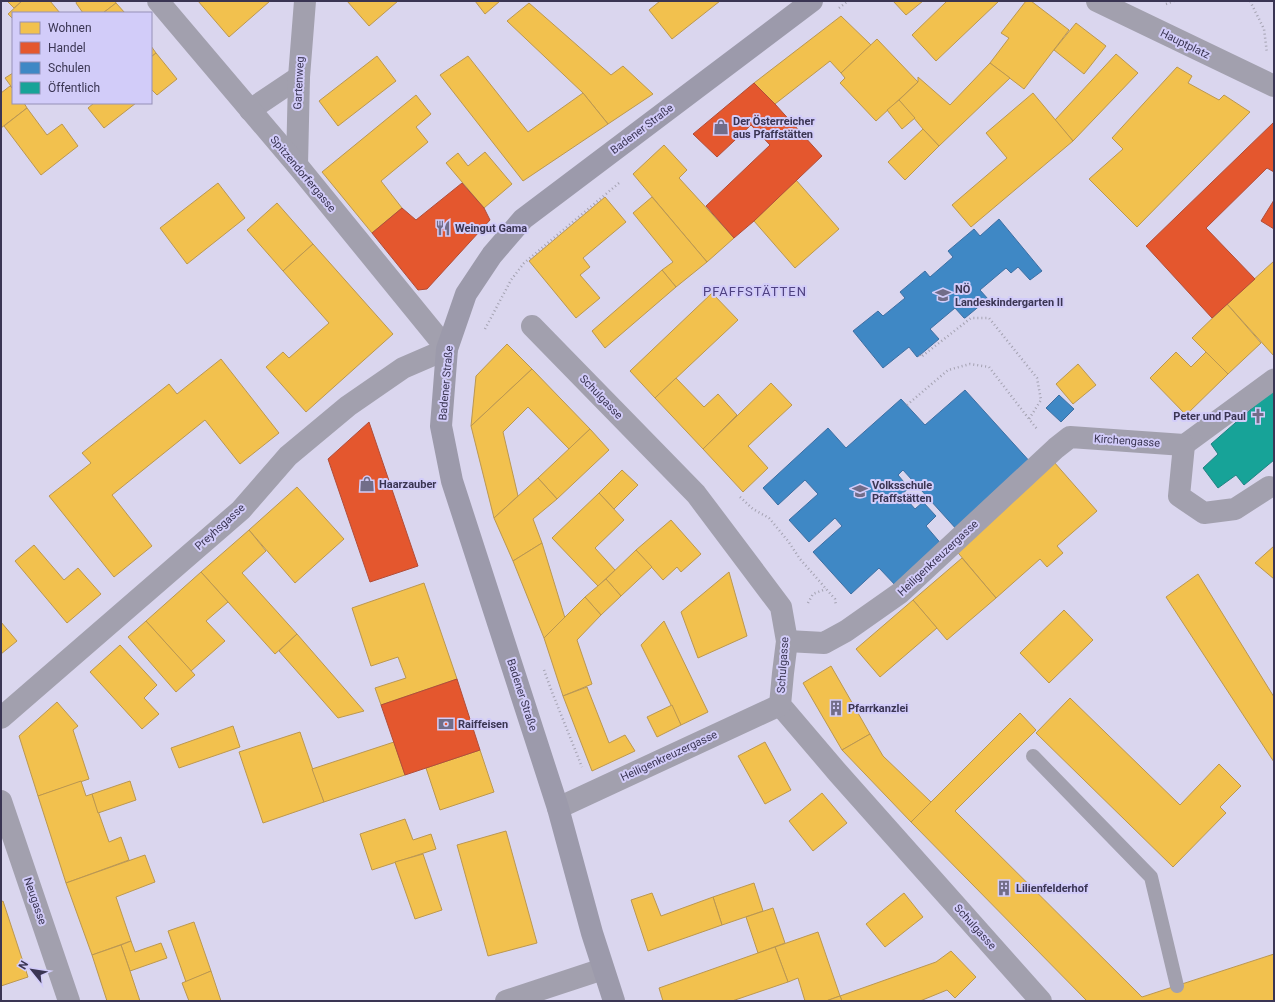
<svg xmlns="http://www.w3.org/2000/svg" width="1275" height="1002" font-family="Roboto,sans-serif">
<style>
.homes{fill:#f2c14e;stroke:#bb9750}
.shops{fill:#e4572e;stroke:#b14d39}
.schools{fill:#3f88c5;stroke:#3e6fa3}
.public{fill:#17a398;stroke:#228283}
.lines{fill:none;stroke-linecap:round;stroke-linejoin:round}
.path{stroke:#a4a2b1;stroke-width:2.5;stroke-dasharray:1 3;stroke-linecap:butt}
.service{stroke:#a2a0ae;stroke-width:14}
.pedestrian{stroke:#a2a0ae;stroke-width:21}
.minor{stroke:#a2a0ae;stroke-width:22}
.tertiary{stroke:#a2a0ae;stroke-width:22}
.primary{stroke:#9c9aab;stroke-width:22}
.labels{text-anchor:middle;dominant-baseline:central;stroke-width:4;stroke-linejoin:round;paint-order:stroke}
.street-label{font-size:11px;fill:#3a3553;stroke:#d2ccf9}
.poi-label{font-size:11px;font-weight:bold;fill:#3a3553;stroke:#d2ccf9;text-anchor:start}
.quarter-label{font-size:13px;letter-spacing:1px;fill:#4e4181;stroke:#d2ccf9}
</style>
<rect width="100%" height="100%" fill="#dad6ee"/>
<!-- homes -->
<g class="homes">
<polygon points="7,1 22,1 14,8"/>
<polygon points="22,1 50,1 60,13 13,13 13,19 8,14"/>
<polygon points="77,1 115,1 116,3 103,13 83,13 76,3"/>
<polygon points="198,1 270,1 229,37"/>
<polygon points="347,1 398,1 369,26"/>
<polygon points="475,1 500,1 485,14"/>
<polygon points="660,1 720,1 672,39 649,10"/>
<polygon points="893,1 923,1 906,15"/>
<polygon points="947,1 999,1 936,61 912,35"/>
<polygon points="1026,1 1031,1 1069,30 1024,89 990,63 1009,38 1001,33"/>
<polygon points="116,3 125,13 103,13"/>
<polygon points="529,3 611,75 623,66 653,94 608,124 583,93 507,21"/>
<polygon points="841,16 871,45 841,73 830,61 775,104 754,83"/>
<polygon points="1076,23 1106,46 1084,74 1054,50"/>
<polygon points="877,39 918,82 876,121 840,83 845,78 841,73"/>
<polygon points="151,46 156,53 151,57"/>
<polygon points="156,53 177,79 157,95 152,90 151,91 151,57"/>
<polygon points="1116,54 1138,73 1073,141 1055,120"/>
<polygon points="377,56 396,81 338,126 319,101"/>
<polygon points="468,56 528,132 583,93 608,124 523,181 440,75"/>
<polygon points="990,63 1010,78 939,146 923,129 899,100 918,82 918,77 950,105"/>
<polygon points="1177,67 1192,76 1188,83 1219,100 1224,95 1250,112 1137,227 1089,179 1123,149 1112,138"/>
<polygon points="13,73 13,89 5,78"/>
<polygon points="10,86 13,89 13,103 24,103 27,108 1,128 1,93"/>
<polygon points="1033,93 1073,141 971,227 952,205 1007,158 986,133"/>
<polygon points="416,95 431,114 416,127 428,142 381,181 402,208 372,233 322,172"/>
<polygon points="899,100 915,118 902,129 887,110"/>
<polygon points="94,103 136,103 104,128 88,108"/>
<polygon points="27,108 47,135 62,124 78,146 41,175 4,126"/>
<polygon points="923,129 939,146 905,180 888,162"/>
<polygon points="664,145 687,170 679,178 734,238 707,262 633,174"/>
<polygon points="485,152 512,184 484,208 446,163 458,153 468,166"/>
<polygon points="796,180 839,229 795,268 754,221"/>
<polygon points="218,183 245,218 187,264 160,228"/>
<polygon points="605,197 626,222 583,258 590,267 580,275 600,298 576,318 529,261"/>
<polygon points="652,197 707,262 676,287 662,270 673,262 633,213"/>
<polygon points="277,203 313,244 283,271 247,230"/>
<polygon points="313,244 393,334 306,412 266,367 283,352 289,358 329,323 283,271"/>
<polygon points="1274,261 1274,356 1227,304"/>
<polygon points="662,270 676,287 605,348 592,331"/>
<polygon points="712,293 738,320 655,398 630,371"/>
<polygon points="1227,304 1261,343 1228,374 1192,338"/>
<polygon points="507,344 532,369 471,426 476,376"/>
<polygon points="1176,352 1191,367 1206,352 1228,374 1186,415 1150,378"/>
<polygon points="221,359 279,433 240,464 205,420 112,495 152,546 114,577 49,496 91,463 82,453 169,384 177,394"/>
<polygon points="1078,364 1096,385 1073,404 1056,384"/>
<polygon points="532,369 590,429 569,449 528,407 503,432 518,496 494,518 471,426"/>
<polygon points="676,378 704,407 718,394 737,415 703,449 655,398"/>
<polygon points="771,383 792,405 748,446 768,468 743,492 703,449"/>
<polygon points="590,429 609,450 557,499 538,478"/>
<polygon points="1054,462 1097,511 1057,546 1063,553 1047,567 1040,559 996,598 954,548"/>
<polygon points="622,470 638,485 614,509 599,493"/>
<polygon points="538,478 557,499 533,519 542,543 513,561 494,518"/>
<polygon points="297,487 344,539 295,583 249,530"/>
<polygon points="599,493 624,520 595,548 615,570 598,586 552,538"/>
<polygon points="671,520 701,554 681,572 677,567 663,580 636,550"/>
<polygon points="249,530 266,551 242,573 297,634 275,654 201,572"/>
<polygon points="542,543 565,618 544,638 513,561"/>
<polygon points="34,545 64,580 78,568 101,594 67,623 15,561"/>
<polygon points="1274,546 1274,579 1255,563"/>
<polygon points="636,550 652,567 621,596 606,579"/>
<polygon points="962,558 996,598 947,640 913,600"/>
<polygon points="201,572 228,602 206,621 225,641 191,671 146,621"/>
<polygon points="729,572 747,636 698,658 681,612"/>
<polygon points="1198,574 1274,697 1274,762 1166,597"/>
<polygon points="606,579 621,596 601,615 585,597"/>
<polygon points="424,583 457,679 381,705 375,688 406,678 398,657 371,666 352,608"/>
<polygon points="585,597 601,615 577,640 592,684 563,696 544,638"/>
<polygon points="913,600 937,628 880,677 856,649"/>
<polygon points="1064,610 1093,640 1049,683 1020,653"/>
<polygon points="146,621 195,675 176,692 128,637"/>
<polygon points="664,621 708,712 681,725 641,645"/>
<polygon points="1,622 17,641 1,654"/>
<polygon points="297,634 364,711 338,718 279,651"/>
<polygon points="120,645 157,685 144,698 159,714 142,729 90,672"/>
<polygon points="831,666 870,734 842,750 803,683"/>
<polygon points="587,687 609,743 625,735 635,751 592,771 563,696"/>
<polygon points="1070,698 1180,805 1219,764 1241,786 1220,807 1226,813 1173,867 1036,733"/>
<polygon points="57,702 78,726 73,730 89,779 38,796 19,736"/>
<polygon points="672,705 681,725 657,737 647,717"/>
<polygon points="1020,713 1036,730 955,811 1142,997 1274,954 1274,1001 1087,1001 911,822"/>
<polygon points="233,726 240,747 179,768 171,748"/>
<polygon points="300,732 324,802 263,823 239,752"/>
<polygon points="870,734 883,756 931,802 911,822 842,750"/>
<polygon points="394,742 405,775 324,802 312,769"/>
<polygon points="765,742 791,790 765,804 738,756"/>
<polygon points="480,750 494,792 440,810 426,768"/>
<polygon points="81,781 86,796 92,794 109,842 121,837 129,860 66,883 38,796"/>
<polygon points="130,781 136,800 98,813 92,794"/>
<polygon points="822,793 847,823 813,851 789,821"/>
<polygon points="405,819 413,840 431,834 436,849 372,870 360,834"/>
<polygon points="506,831 537,943 488,956 457,845"/>
<polygon points="423,854 442,910 415,919 395,862"/>
<polygon points="145,855 155,882 116,897 131,941 92,955 66,883"/>
<polygon points="754,883 763,911 722,925 713,897"/>
<polygon points="652,893 661,916 713,897 722,925 648,951 631,900"/>
<polygon points="904,893 923,917 885,947 866,924"/>
<polygon points="3,901 28,977 1,986 1,902"/>
<polygon points="773,908 785,943 758,953 746,917"/>
<polygon points="194,922 211,971 186,982 168,931"/>
<polygon points="818,932 840,996 826,1001 805,1001 798,978 788,982 775,947"/>
<polygon points="131,941 135,952 161,943 167,958 130,971 121,945"/>
<polygon points="121,945 130,971 140,1001 107,1001 92,955"/>
<polygon points="775,947 788,982 732,1001 663,1001 659,988"/>
<polygon points="951,951 976,977 955,998 947,990 920,1001 842,1001 840,996 936,962"/>
<polygon points="211,971 221,1001 189,1001 182,983"/>
<polygon points="840,996 842,1001 826,1001"/>
</g>
<!-- shops -->
<g class="shops">
<polygon points="754,83 775,104 822,156 754,221 734,238 706,206 770,145 751,125 717,157 693,134"/>
<polygon points="1274,122 1274,172 1267,168 1206,228 1255,279 1212,318 1146,246"/>
<polygon points="462,183 484,208 490,220 427,289 418,290 372,233 402,208 416,220"/>
<polygon points="1274,200 1274,229 1261,221"/>
<polygon points="369,422 418,566 370,582 328,459"/>
<polygon points="457,679 480,750 405,775 381,705"/>
</g>
<!-- schools -->
<g class="schools">
<polygon points="999,219 1042,271 1030,280 1018,267 1011,273 1006,268 980,290 988,299 965,318 964,318 955,308 930,329 939,339 920,355 917,357 909,347 883,368 853,331 878,311 883,316 905,298 900,292 925,271 930,277 953,257 948,251 974,229 980,236"/>
<polygon points="965,390 1032,464 958,531 903,470 898,475 909,488 902,494 915,509 923,502 936,516 926,526 943,546 897,587 879,568 851,594 813,552 842,526 835,518 809,542 789,520 818,494 805,480 778,505 763,488 828,428 846,448 901,399 925,425"/>
<polygon points="1059,395 1074,409 1061,422 1046,408"/>
</g>
<!-- public -->
<polygon class="public" points="1274,389 1274,460 1244,485 1236,475 1218,488 1203,468 1218,454 1211,444"/>
<g class="lines">
<!-- path -->
<g class="path">
<polyline points="1250,1 1264,29 1267,53"/>
<polyline points="1166,4 1174,1"/>
<polyline points="839,8 848,1"/>
<polyline points="485,329 511,280 524,263 619,183"/>
<polyline points="920,355 921,357 971,318 989,318 1037,378 1041,400 1029,419 1037,429"/>
<polyline points="907,405 948,370 970,364 989,367 1029,419"/>
<polyline points="740,497 753,509 769,518 788,541 800,559 835,599 836,606"/>
<polyline points="808,603 813,594 826,589"/>
<polyline points="544,670 552,692 582,767"/>
</g>
<!-- service -->
<polyline class="service" points="1033,756 1151,877 1177,986"/>
<!-- pedestrian -->
<polyline class="pedestrian" points="1184,445 1274,379"/>
<!-- minor -->
<g class="minor">
<polyline points="1097,1 1274,86"/>
<polyline points="250,110 299,77"/>
<polyline points="297,165 299,77 305,1"/>
<polyline points="532,326 696,494 781,607 787,641 783,673 780,705 838,773 1041,1001"/>
<polyline points="787,641 824,643 846,631 900,593 1056,448 1070,437 1184,445 1179,496 1204,513 1235,509 1269,487"/>
<polyline points="1,718 241,510 288,456 348,406 403,368 447,349 297,165 158,1"/>
<polyline points="1,801 69,1001"/>
<polyline points="558,808 780,705"/>
</g>
<!-- tertiary -->
<polyline class="tertiary" points="506,1001 603,969"/>
<!-- primary -->
<polyline class="primary" points="614,1001 592,933 558,808 452,481 441,426 447,349 466,294 492,255 523,219 812,1"/>
</g>
<!-- icons -->
<defs>
<symbol id="shop-bare" viewBox="-9 -9 18 18"><path d="M-5-2.5h2.3a2.7 3.5 0 0 1 5.4 0H5L5.5 6h-11ZM-1.5-2.5h3a1.5 2.3 0 0 0-3 0Z" fill="#726d89" stroke="#d2ccf9" stroke-width="2.5" paint-order="stroke"/></symbol>
<symbol id="restaurant-bare" viewBox="-9 -9 18 18"><path d="M-5-6h1v4h1v-4h1v4h1v-4h1v5L-1.5 .5V6h-2V.5L-5-1ZM5-6V6H3V1.5H1.5Q1.5-4 5-6Z" fill="#726d89" stroke="#d2ccf9" stroke-width="2.5" paint-order="stroke"/></symbol>
<symbol id="school-bare" viewBox="-9 -9 18 18"><path d="M0-5L7-2L0 1L-7-2ZM-4 1L0 2.5L4 1V4Q0 6-4 4Z" fill="#726d89" stroke="#d2ccf9" stroke-width="2.5" paint-order="stroke"/></symbol>
<symbol id="church-bare" viewBox="-9 -9 18 18"><path d="M-1.2-6h2.4v3.5h3.3v2.4h-3.3V6h-2.4V-.1h-3.3v-2.4h3.3Z" fill="#726d89" stroke="#d2ccf9" stroke-width="2.5" paint-order="stroke"/></symbol>
<symbol id="building-bare" viewBox="-9 -9 18 18"><path d="M-4-6H4V6H1V3H-1V6H-4ZM-2.5-4.3h1.7v1.8h-1.7ZM.8-4.3h1.7v1.8H.8ZM-2.5-1h1.7V.8h-1.7ZM.8-1h1.7V.8H.8Z" fill="#726d89" stroke="#d2ccf9" stroke-width="2.5" paint-order="stroke"/></symbol>
<symbol id="bank-bare" viewBox="-9 -9 18 18"><path d="M-6-4H6V4H-6ZM0-2.3a2.3 2.3 0 1 0 0 4.6a2.3 2.3 0 1 0 0-4.6Z" fill="#726d89" stroke="#d2ccf9" stroke-width="2.5" paint-order="stroke"/></symbol>
</defs>
<g fill-rule="evenodd">
<use href="#shop-bare" x="710" y="116" width="22" height="22"/>
<use href="#restaurant-bare" x="432" y="217" width="22" height="22"/>
<use href="#school-bare" x="932" y="284" width="22" height="22"/>
<use href="#church-bare" x="1247" y="405" width="22" height="22"/>
<use href="#shop-bare" x="356" y="473" width="22" height="22"/>
<use href="#school-bare" x="849" y="480" width="22" height="22"/>
<use href="#building-bare" x="825" y="697" width="22" height="22"/>
<use href="#bank-bare" x="435" y="713" width="22" height="22"/>
<use href="#building-bare" x="993" y="877" width="22" height="22"/>
</g>
<g class="labels">
<!-- street labels -->
<g class="street-label">
<text transform="translate(1185 44) rotate(26)">Hauptplatz</text>
<text transform="translate(299 83) rotate(-87)">Gartenweg</text>
<text transform="translate(642 129) rotate(-37)">Badener Straße</text>
<text transform="translate(303 174) rotate(50)">Spitzendorfergasse</text>
<text transform="translate(446 383) rotate(-85)">Badener Straße</text>
<text transform="translate(601 397) rotate(46)">Schulgasse</text>
<text transform="translate(1127 441) rotate(4)">Kirchengasse</text>
<text transform="translate(220 527) rotate(-42)">Preyhsgasse</text>
<text transform="translate(938 558) rotate(-43)">Heiligenkreuzergasse</text>
<text transform="translate(783 665) rotate(-86)">Schulgasse</text>
<text transform="translate(522 695) rotate(72)">Badener Straße</text>
<text transform="translate(669 756) rotate(-25)">Heiligenkreuzergasse</text>
<text transform="translate(35 901) rotate(71)">Neugasse</text>
<text transform="translate(975 927) rotate(48)">Schulgasse</text>
</g>
<!-- poi labels -->
<g class="poi-label">
<text x="733" y="121">Der Österreicher<tspan x="733" dy="13">aus Pfaffstätten</tspan></text>
<text x="455" y="228">Weingut Gama</text>
<text x="955" y="289">NÖ<tspan x="955" dy="13">Landeskindergarten II</tspan></text>
<text x="1246" y="416" text-anchor="end">Peter und Paul</text>
<text x="379" y="484">Haarzauber</text>
<text x="872" y="485">Volksschule<tspan x="872" dy="13">Pfaffstätten</tspan></text>
<text x="848" y="708">Pfarrkanzlei</text>
<text x="458" y="724">Raiffeisen</text>
<text x="1016" y="888">Lilienfelderhof</text>
</g>
<!-- quarter labels -->
<g class="quarter-label">
<text x="755" y="291">PFAFFSTÄTTEN</text>
</g>
</g>
<!-- border -->
<rect width="1275" height="1002" fill="none" stroke="#3a3553" stroke-width="4"/>
<!-- legend -->
<rect x="12" y="12" width="140" height="92" fill="#d2ccf9" stroke="#9590b7"/>
<rect x="20" y="22" width="20" height="12" fill="#f2c14e" stroke="#9590b7"/>
<text x="48" y="32" font-size="12" fill="#3a3553">Wohnen</text>
<rect x="20" y="42" width="20" height="12" fill="#e4572e" stroke="#9590b7"/>
<text x="48" y="52" font-size="12" fill="#3a3553">Handel</text>
<rect x="20" y="62" width="20" height="12" fill="#3f88c5" stroke="#9590b7"/>
<text x="48" y="72" font-size="12" fill="#3a3553">Schulen</text>
<rect x="20" y="82" width="20" height="12" fill="#17a398" stroke="#9590b7"/>
<text x="48" y="92" font-size="12" fill="#3a3553">Öffentlich</text>
<!-- north arrow -->
<g transform="translate(32 970) rotate(300)" stroke="#d2ccf9" stroke-width="3" paint-order="stroke">
<path d="M0-3L7 15L0 10L-7 15Z" fill="#3a3553"/>
<text y="-6" font-size="11" font-weight="bold" text-anchor="middle" fill="#3a3553">N</text>
</g>
</svg>
